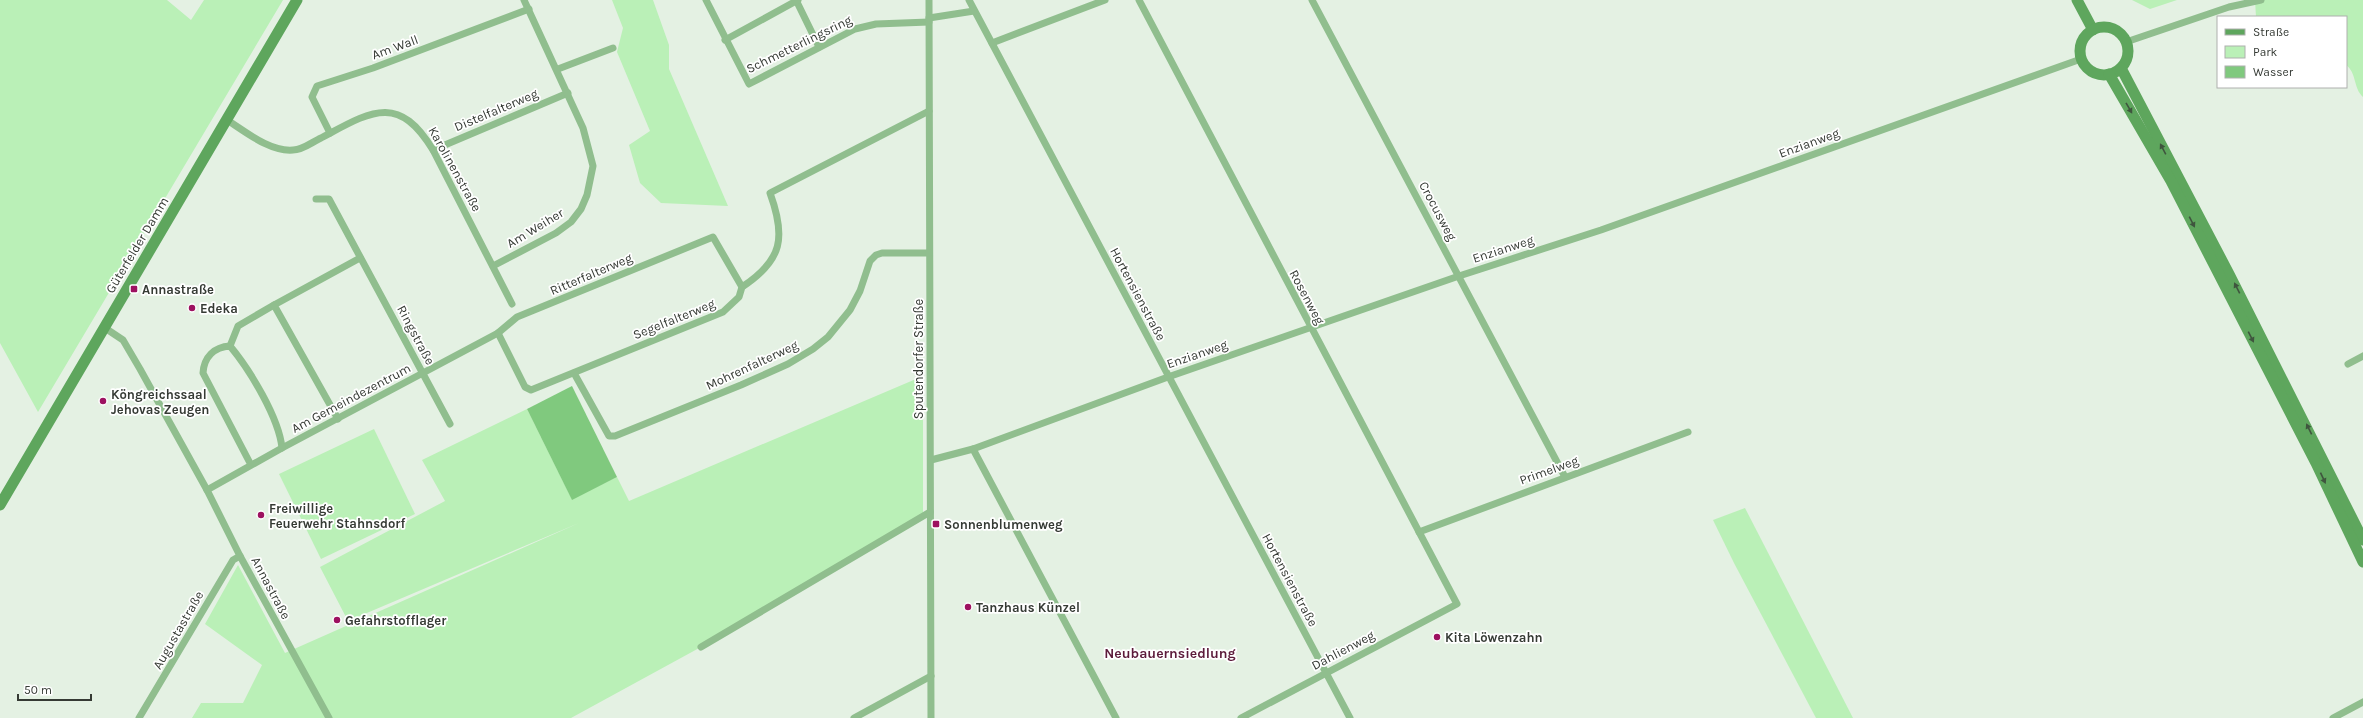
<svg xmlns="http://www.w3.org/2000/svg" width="2363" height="718" font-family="Karla,sans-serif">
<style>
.green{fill:#baf0b7}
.water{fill:#80c97e}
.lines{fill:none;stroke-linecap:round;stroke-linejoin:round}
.street{stroke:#90be8e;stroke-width:7}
.secondary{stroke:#5ea65d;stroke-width:11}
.oneway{fill:#3f553e}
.poi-dot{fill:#9d1160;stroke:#fff;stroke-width:1.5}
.labels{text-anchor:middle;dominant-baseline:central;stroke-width:3.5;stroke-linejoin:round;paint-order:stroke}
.street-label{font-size:13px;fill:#353a34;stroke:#fff}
.poi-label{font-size:13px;font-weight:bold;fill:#353a34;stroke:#fff;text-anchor:start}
.neighbourhood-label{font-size:14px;font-weight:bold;fill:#5c1b3b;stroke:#fff}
</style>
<rect width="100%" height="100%" fill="#e4f1e3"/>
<!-- green -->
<g class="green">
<polygon points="0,0 167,0 191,20 204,0 283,0 38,412 0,343"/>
<polygon points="612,0 653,0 669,45 669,69 728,206 661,203 640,183 629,145 650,131 617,52 623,28"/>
<polygon points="2132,0 2177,0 2150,9"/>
<path d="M2255,0H2363V97C2353,88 2357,73 2346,65V17H2256Z"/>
<polygon points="923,376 923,516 701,647 571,718 192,718 201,703 243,703 262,665 205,624 238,565 285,653 579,523 348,621 320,567 445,501 422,460 527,409 572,499 617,477 629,501"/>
<polygon points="374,429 415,514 321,559 279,474"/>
<polygon points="1745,508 1853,718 1816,718 1734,563 1713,520"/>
</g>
<!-- water -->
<polygon class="water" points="572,386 617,477 572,500 527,409"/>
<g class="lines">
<!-- street -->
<g class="street">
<polyline points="706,0 749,84 855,29 876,24 929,22"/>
<polyline points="796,0 819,47"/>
<polyline points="929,0 931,718"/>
<polyline points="969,0 1350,718"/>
<polyline points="1139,0 1457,604 1241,718"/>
<polyline points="1312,0 1565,477"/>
<polyline points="929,18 974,11"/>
<polyline points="725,40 798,0"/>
<polyline points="2126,42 2229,7 2261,0"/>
<polyline points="992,43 1105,0"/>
<polyline points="558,69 613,48"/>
<path d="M227,120C246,132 270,152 293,150C303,150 312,142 321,138C370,112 398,92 433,150L512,304"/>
<polyline points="330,133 312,97 317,86 373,68 529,9"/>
<polyline points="433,150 568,93"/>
<polyline points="316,199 329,199 450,424"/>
<polyline points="493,266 556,233 571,222 581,209 587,195 593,166 583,128 524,0"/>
<polyline points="105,328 123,340 140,369 207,490 240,556 329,718"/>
<path d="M498,333L525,387L531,390L723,312L739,297L742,287C783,260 786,237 770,193L929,111"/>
<polyline points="230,346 238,326 274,305"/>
<polyline points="2348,364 2363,356"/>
<polyline points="574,373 609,436 615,436 741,385 788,364 813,349 828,337 850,310 860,291 870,261 876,255 882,253 929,253"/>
<polyline points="338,419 274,305 360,258"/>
<polyline points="282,448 498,333 517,317 713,237 742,287"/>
<polyline points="973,449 1116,718"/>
<polyline points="931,460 973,449 1168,377 1459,276 1601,230 2081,59 2081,57"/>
<path d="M207,490C232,476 257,462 282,448C279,418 250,370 230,346C214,347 204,357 203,373L251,465"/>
<polyline points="1419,532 1688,432"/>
<polyline points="701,647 930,512"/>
<polyline points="139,718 233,560 240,556"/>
<polyline points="854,718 931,676"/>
<polyline points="2333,718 2363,702"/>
</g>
<!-- secondary -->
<g class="secondary">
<polyline points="2077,0 2093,30"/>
<circle cx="2104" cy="51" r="24"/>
<polyline points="2121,68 2229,274 2363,540"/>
<polyline points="2109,74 2171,181 2316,463 2363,562"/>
<polyline points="0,505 297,0"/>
</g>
</g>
<!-- one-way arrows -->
<defs><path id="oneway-solid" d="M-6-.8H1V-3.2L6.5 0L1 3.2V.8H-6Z"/></defs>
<g class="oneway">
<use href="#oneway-solid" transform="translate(2129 108) rotate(60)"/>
<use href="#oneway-solid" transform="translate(2163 149) rotate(-118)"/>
<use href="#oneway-solid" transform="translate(2192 222) rotate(63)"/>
<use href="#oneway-solid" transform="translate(2237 288) rotate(-117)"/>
<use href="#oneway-solid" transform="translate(2251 337) rotate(63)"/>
<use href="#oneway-solid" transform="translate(2309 429) rotate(-116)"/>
<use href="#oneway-solid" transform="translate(2323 478) rotate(65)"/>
</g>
<!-- markers -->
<g class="poi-dot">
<rect x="130" y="285" width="8" height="8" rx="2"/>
<circle cx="192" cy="308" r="4"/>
<circle cx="103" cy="401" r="4"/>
<circle cx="261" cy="515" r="4"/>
<rect x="932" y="520" width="8" height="8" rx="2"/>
<circle cx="968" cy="607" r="4"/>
<circle cx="337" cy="620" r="4"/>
<circle cx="1437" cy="637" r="4"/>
</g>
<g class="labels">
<!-- street labels -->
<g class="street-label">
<text transform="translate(799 44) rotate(-26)">Schmetterlingsring</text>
<text transform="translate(395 47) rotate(-20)">Am Wall</text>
<text transform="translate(496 110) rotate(-23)">Distelfalterweg</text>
<text transform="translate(1809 143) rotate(-20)">Enzianweg</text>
<text transform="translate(455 169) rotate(61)">Karolinenstraße</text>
<text transform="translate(1438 211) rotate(62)">Crocusweg</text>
<text transform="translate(535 228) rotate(-31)">Am Weiher</text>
<text transform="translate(137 245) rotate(-59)">Güterfelder Damm</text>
<text transform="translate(1503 249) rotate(-18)">Enzianweg</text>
<text transform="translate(591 274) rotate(-23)">Ritterfalterweg</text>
<text transform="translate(1138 294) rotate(62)">Hortensienstraße</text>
<text transform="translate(1307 297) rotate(62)">Rosenweg</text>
<text transform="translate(674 319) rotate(-22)">Segelfalterweg</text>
<text transform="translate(416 335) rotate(62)">Ringstraße</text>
<text transform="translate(1197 354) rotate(-19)">Enzianweg</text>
<text transform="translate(918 359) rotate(-90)">Sputendorfer Straße</text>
<text transform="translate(752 365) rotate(-25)">Mohrenfalterweg</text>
<text transform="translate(351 398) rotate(-28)">Am Gemeindezentrum</text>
<text transform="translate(1549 470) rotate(-20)">Primelweg</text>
<text transform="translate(1290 580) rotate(62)">Hortensienstraße</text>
<text transform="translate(271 588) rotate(62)">Annastraße</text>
<text transform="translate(178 630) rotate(-60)">Augustastraße</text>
<text transform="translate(1343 650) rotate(-28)">Dahlienweg</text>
</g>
<!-- poi labels -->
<g class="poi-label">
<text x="142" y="289">Annastraße</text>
<text x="200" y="308">Edeka</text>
<text x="111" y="394">Köngreichssaal<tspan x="111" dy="15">Jehovas Zeugen</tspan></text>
<text x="269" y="508">Freiwillige<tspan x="269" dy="15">Feuerwehr Stahnsdorf</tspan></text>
<text x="944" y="524">Sonnenblumenweg</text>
<text x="976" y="607">Tanzhaus Künzel</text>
<text x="345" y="620">Gefahrstofflager</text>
<text x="1445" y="637">Kita Löwenzahn</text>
</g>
<!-- neighbourhood labels -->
<g class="neighbourhood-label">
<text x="1170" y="653">Neubauernsiedlung</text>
</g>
</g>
<!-- legend -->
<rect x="2217" y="16" width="130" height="72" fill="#ffffff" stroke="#aeb0ae"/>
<rect x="2225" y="29" width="20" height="6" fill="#5ea65d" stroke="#aeb0ae"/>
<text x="2253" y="36" font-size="12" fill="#353a34">Straße</text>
<rect x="2225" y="46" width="20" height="12" fill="#baf0b7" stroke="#aeb0ae"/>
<text x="2253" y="56" font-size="12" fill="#353a34">Park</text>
<rect x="2225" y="66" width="20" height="12" fill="#80c97e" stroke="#aeb0ae"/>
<text x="2253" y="76" font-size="12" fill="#353a34">Wasser</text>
<!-- scale -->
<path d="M18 694v6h73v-6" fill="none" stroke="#353a34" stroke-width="2"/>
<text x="24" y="694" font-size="12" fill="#353a34" stroke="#ffffff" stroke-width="3" paint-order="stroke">50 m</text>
</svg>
